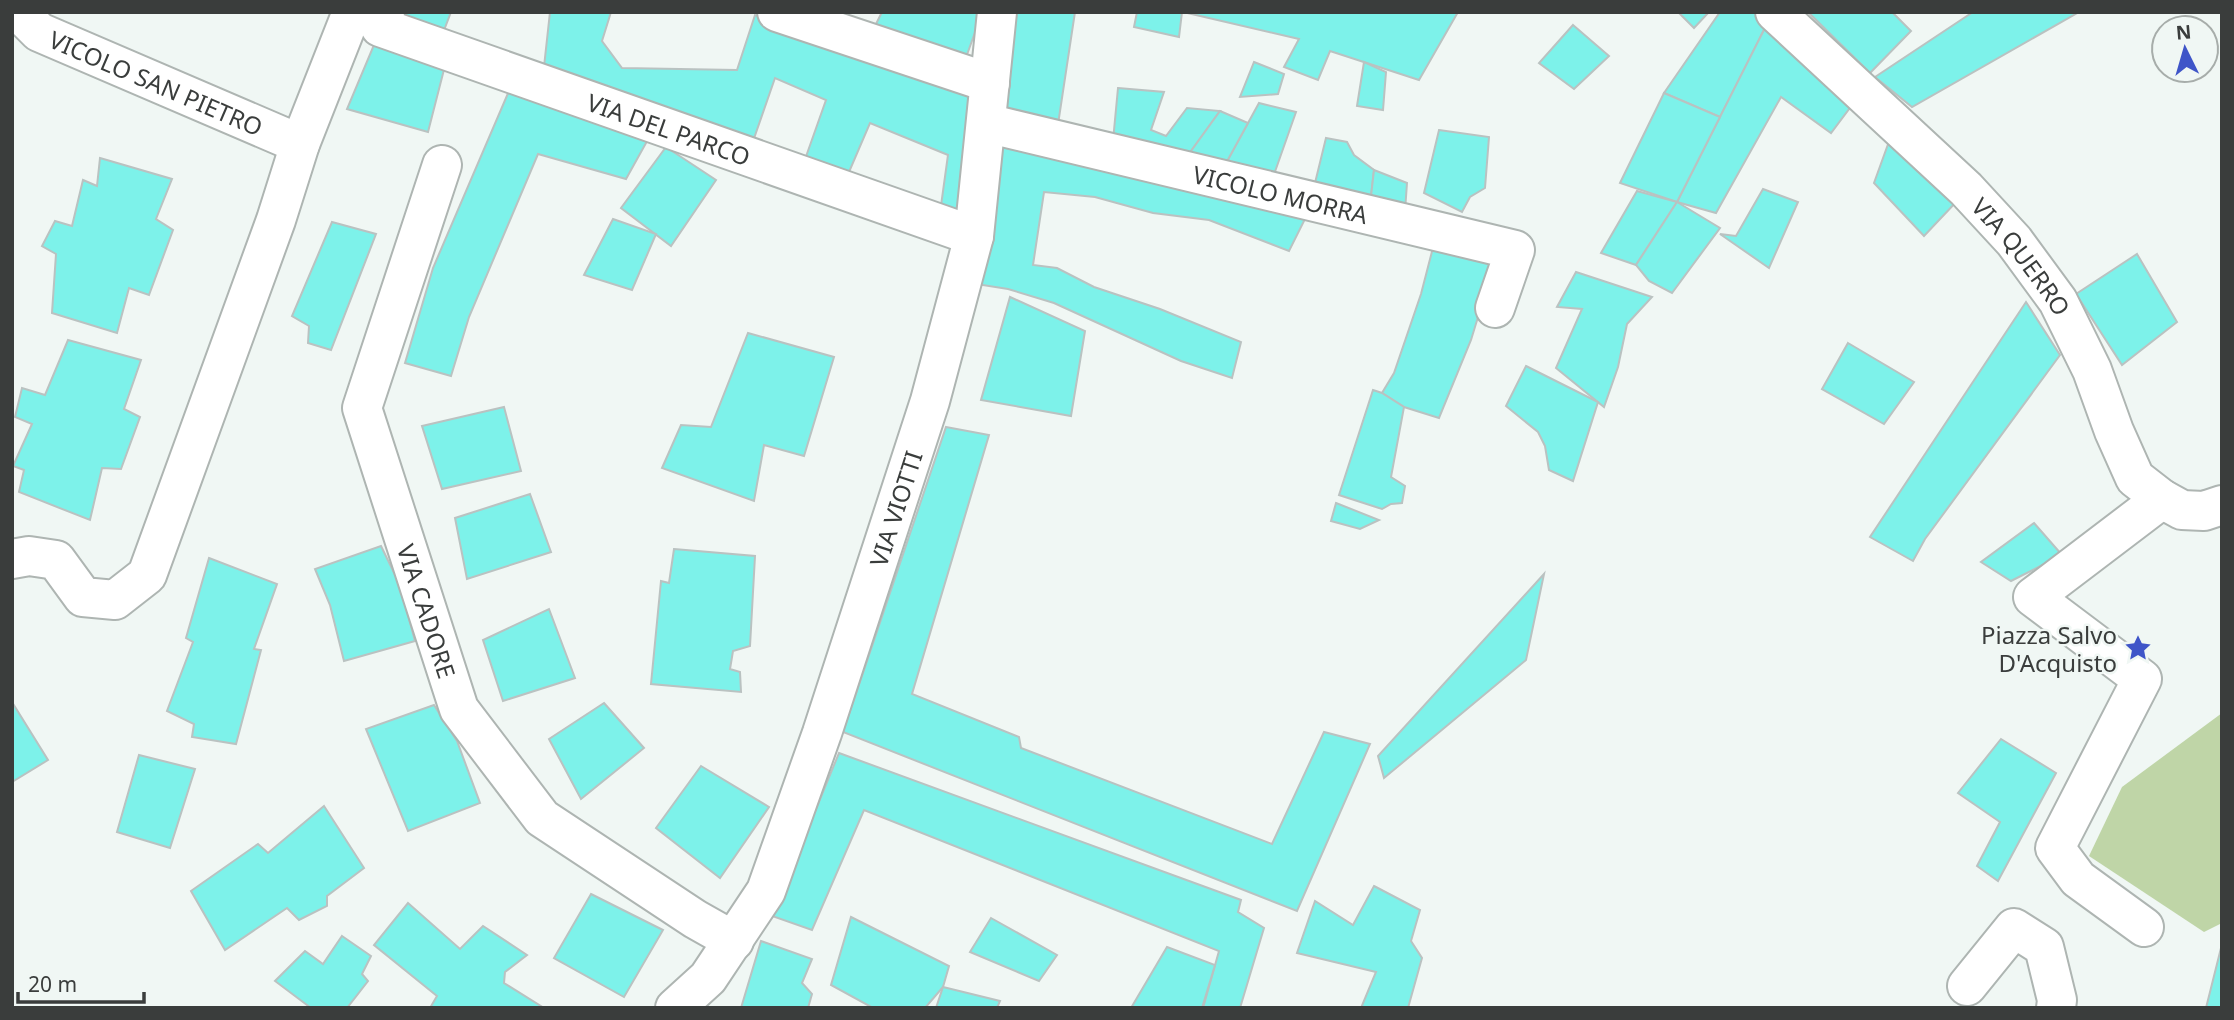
<svg xmlns="http://www.w3.org/2000/svg" width="2234" height="1020" font-family="'Noto Sans',sans-serif">
<style>
.green{fill:#bfd5a7}
.building{fill:#7df2ea;stroke:#bac2c1;stroke-width:2}
.lines{fill:none;stroke-linecap:round;stroke-linejoin:round}
.minor-casing{stroke:#aeb5b2;stroke-width:42}
.minor{stroke:#fff;stroke-width:38}
.labels{text-anchor:middle;dominant-baseline:central;stroke-width:5;stroke-linejoin:round;paint-order:stroke}
.street-label{font-size:24px;fill:#3a3d3c;stroke:#f0f7f4}
.poi-label{font-size:24px;fill:#3a3d3c;stroke:#f0f7f4;text-anchor:end}
</style>
<rect width="100%" height="100%" fill="#f0f7f4"/>
<!-- green -->
<polygon class="green" points="2222,713 2222,923 2204,932 2089,856 2122,787"/>
<!-- building -->
<g class="building">
<polygon points="395,12 451,12 441,38"/>
<polygon points="550,12 611,12 602,41 622,68 737,70 755,15 975,92 960,216 940,213 948,155 870,123 846,179 803,165 826,100 775,78 751,147 543,76"/>
<polygon points="882,12 980,12 982,13 964,63 874,28"/>
<polygon points="1008,12 1075,12 1057,131 993,121"/>
<polygon points="1137,12 1182,12 1179,37 1134,27"/>
<polygon points="1183,12 1458,12 1419,80 1330,51 1318,80 1284,67 1299,39"/>
<polygon points="1678,12 1709,12 1694,28"/>
<polygon points="1720,12 1766,12 1771,16 1720,117 1664,93"/>
<polygon points="1808,12 1892,12 1911,31 1870,73"/>
<polygon points="1973,12 2079,12 1912,107 1875,77"/>
<polygon points="1771,16 1855,101 1831,133 1781,97 1716,213 1677,202"/>
<polygon points="1573,25 1609,56 1574,89 1539,63"/>
<polygon points="379,33 448,54 428,132 347,109"/>
<polygon points="1254,62 1284,74 1278,94 1240,97"/>
<polygon points="1364,62 1386,72 1383,110 1357,106"/>
<polygon points="515,77 651,134 626,179 538,154 469,317 451,376 405,363 433,268"/>
<polygon points="1118,88 1164,92 1151,130 1166,136 1187,108 1220,111 1186,158 1113,141"/>
<polygon points="1664,93 1720,117 1677,202 1620,183"/>
<polygon points="1259,103 1296,112 1271,183 1225,165"/>
<polygon points="1220,111 1248,123 1225,165 1186,158"/>
<polygon points="1439,130 1489,137 1485,188 1470,197 1462,212 1424,193"/>
<polygon points="1891,136 1958,200 1924,236 1874,183"/>
<polygon points="1001,137 1309,211 1289,251 1209,220 1153,213 1095,197 1044,192 1033,265 1057,268 1094,287 1160,309 1241,342 1232,378 1181,361 1054,303 1008,289 976,284"/>
<polygon points="1326,138 1347,142 1354,155 1374,170 1370,205 1314,187"/>
<polygon points="666,147 716,180 671,246 621,208"/>
<polygon points="100,158 172,179 156,219 173,230 149,295 129,288 117,333 52,313 56,254 42,246 55,221 72,226 83,180 97,186"/>
<polygon points="1374,170 1407,183 1405,211 1370,205"/>
<polygon points="1763,189 1798,202 1769,268 1720,234 1736,236"/>
<polygon points="1637,191 1677,202 1636,265 1601,253"/>
<polygon points="1677,202 1720,228 1672,293 1649,281 1636,265"/>
<polygon points="613,219 656,234 632,290 584,275"/>
<polygon points="332,222 376,234 331,350 308,343 309,326 292,316"/>
<polygon points="1436,236 1497,255 1471,340 1439,418 1404,407 1382,393 1394,373 1421,294"/>
<polygon points="2137,254 2177,322 2122,365 2076,294"/>
<polygon points="1576,272 1652,297 1627,324 1618,367 1604,407 1556,368 1582,309 1557,307"/>
<polygon points="1010,297 1085,331 1071,416 981,400"/>
<polygon points="2026,302 2060,355 1925,539 1913,561 1870,537"/>
<polygon points="748,333 834,357 804,456 764,445 754,501 662,468 681,425 711,427"/>
<polygon points="68,340 141,360 124,409 140,417 121,469 102,468 90,520 19,492 24,470 13,466 32,424 15,417 22,388 45,395"/>
<polygon points="1848,343 1914,382 1884,424 1822,389"/>
<polygon points="1526,366 1598,402 1573,481 1549,470 1545,446 1538,432 1506,406"/>
<polygon points="1373,390 1382,393 1404,407 1391,477 1405,486 1402,503 1391,504 1382,509 1339,495"/>
<polygon points="504,407 521,471 442,489 422,426"/>
<polygon points="946,427 989,435 912,694 1019,737 1021,748 1272,844 1324,732 1370,744 1297,911 843,732"/>
<polygon points="530,494 551,552 467,579 455,518"/>
<polygon points="1336,503 1379,520 1360,529 1331,521"/>
<polygon points="2034,523 2062,555 2011,581 1981,562"/>
<polygon points="381,546 400,585 415,641 344,661 330,605 315,569"/>
<polygon points="674,549 755,556 750,646 733,651 730,669 740,672 741,692 651,684 661,581 669,583"/>
<polygon points="209,558 277,584 254,649 261,650 236,744 192,737 194,724 167,711 193,642 186,638"/>
<polygon points="1544,574 1526,660 1384,778 1378,756"/>
<polygon points="549,609 575,678 503,701 483,640"/>
<polygon points="12,702 48,760 12,782"/>
<polygon points="604,703 644,748 581,799 549,739"/>
<polygon points="434,705 457,741 480,803 408,831 366,729"/>
<polygon points="2001,739 2056,773 1998,881 1977,866 2000,822 1958,793"/>
<polygon points="839,753 1241,900 1238,912 1264,928 1240,1008 1203,1008 1219,951 864,810 812,930 772,916"/>
<polygon points="139,755 195,769 170,848 117,832"/>
<polygon points="701,766 769,807 720,878 656,828"/>
<polygon points="324,806 364,868 327,896 327,906 299,920 287,908 225,950 191,891 258,844 268,853"/>
<polygon points="1374,886 1420,910 1411,941 1422,958 1408,1008 1361,1008 1376,972 1297,953 1315,901 1353,925"/>
<polygon points="591,894 663,930 624,997 554,958"/>
<polygon points="408,903 460,949 483,926 527,955 505,972 504,983 544,1008 430,1008 437,996 374,945"/>
<polygon points="851,917 949,966 943,987 925,1008 873,1008 831,985"/>
<polygon points="991,918 1057,955 1039,981 970,952"/>
<polygon points="342,936 371,956 362,974 368,981 347,1008 311,1008 275,981 305,951 323,964"/>
<polygon points="761,941 812,959 802,983 812,994 808,1008 741,1008"/>
<polygon points="1167,947 1215,965 1202,1008 1131,1008"/>
<polygon points="2221,948 2222,1008 2206,1008"/>
<polygon points="943,987 1000,1001 997,1008 936,1008"/>
</g>
<g class="lines">
<defs>
<g id="minor">
<path id="s1" d="M19,12L39,32L300,144"/>
<path id="s2" d="M385,12L380,27L974,236"/>
<polyline points="777,12 990,83"/>
<path id="s3" d="M1775,12L1966,189L2014,241L2058,301L2092,370L2114,431L2135,478L2162,499L2182,510L2204,511L2222,505"/>
<path id="s4" d="M986,123L1515,250L1495,308"/>
<path id="s5" d="M442,165L362,408L459,709L542,818L695,919L734,941"/>
<polyline points="12,559 29,556 56,560 83,597 115,600 147,575 276,220 300,144 352,12"/>
<polyline points="2144,927 2078,879 2055,848 2142,679 2033,597 2162,499"/>
<polyline points="1967,986 2014,928 2044,947 2057,1000 2056,1008"/>
<path id="s6" d="M675,1008L708,978L766,891L822,733L930,401L974,236L997,12"/>
</g>
</defs>
<!-- minor casing -->
<use href="#minor" class="minor-casing"/>
<!-- minor -->
<use href="#minor" class="minor"/>
</g>
<!-- icons -->
<defs>
<symbol id="sight-bare" viewBox="-9 -9 18 18"><path d="M0-6L1.8-2.2L6-1.7L2.9 1.2L3.7 5.4L0 3.3L-3.7 5.4L-2.9 1.2L-6-1.7L-1.8-2.2Z" fill="#3f55c8" stroke="#f0f7f4" stroke-width="2.5" paint-order="stroke"/></symbol>
</defs>
<g fill-rule="evenodd">
<use href="#sight-bare" x="2119" y="629" width="38" height="38"/>
</g>
<g class="labels">
<!-- street labels -->
<g class="street-label">
<text stroke="none"><textPath href="#s1" startOffset="156">VICOLO SAN PIETRO</textPath></text>
<text stroke="none"><textPath href="#s2" startOffset="322">VIA DEL PARCO</textPath></text>
<text stroke="none"><textPath href="#s4" startOffset="303">VICOLO MORRA</textPath></text>
<text stroke="none"><textPath href="#s3" startOffset="348">VIA QUERRO</textPath></text>
<text stroke="none"><textPath href="#s6" startOffset="553">VIA VIOTTI</textPath></text>
<text stroke="none"><textPath href="#s5" startOffset="469">VIA CADORE</textPath></text>
</g>
<!-- poi labels -->
<g class="poi-label">
<text x="2117" y="634">Piazza Salvo<tspan x="2117" dy="28">D'Acquisto</tspan></text>
</g>
</g>
<!-- border -->
<rect width="2234" height="1020" fill="none" stroke="#3a3d3c" stroke-width="28"/>
<!-- north arrow -->
<g transform="translate(2185 49) rotate(355)"><circle r="33" fill="#f0f7f4" stroke="#a7adaa" stroke-width="2"/>
<path d="M0-5L12 26L0 18L-12 26Z" fill="#3f55c8"/>
<text y="-10" font-size="19" font-weight="bold" text-anchor="middle" fill="#3a3d3c">N</text>
</g>
<!-- scale -->
<path d="M18 992v10h126v-10" fill="none" stroke="#3a3d3c" stroke-width="3.5"/>
<text x="28" y="992" font-size="21" fill="#3a3d3c" stroke="#f0f7f4" stroke-width="5" paint-order="stroke">20 m</text>
</svg>
